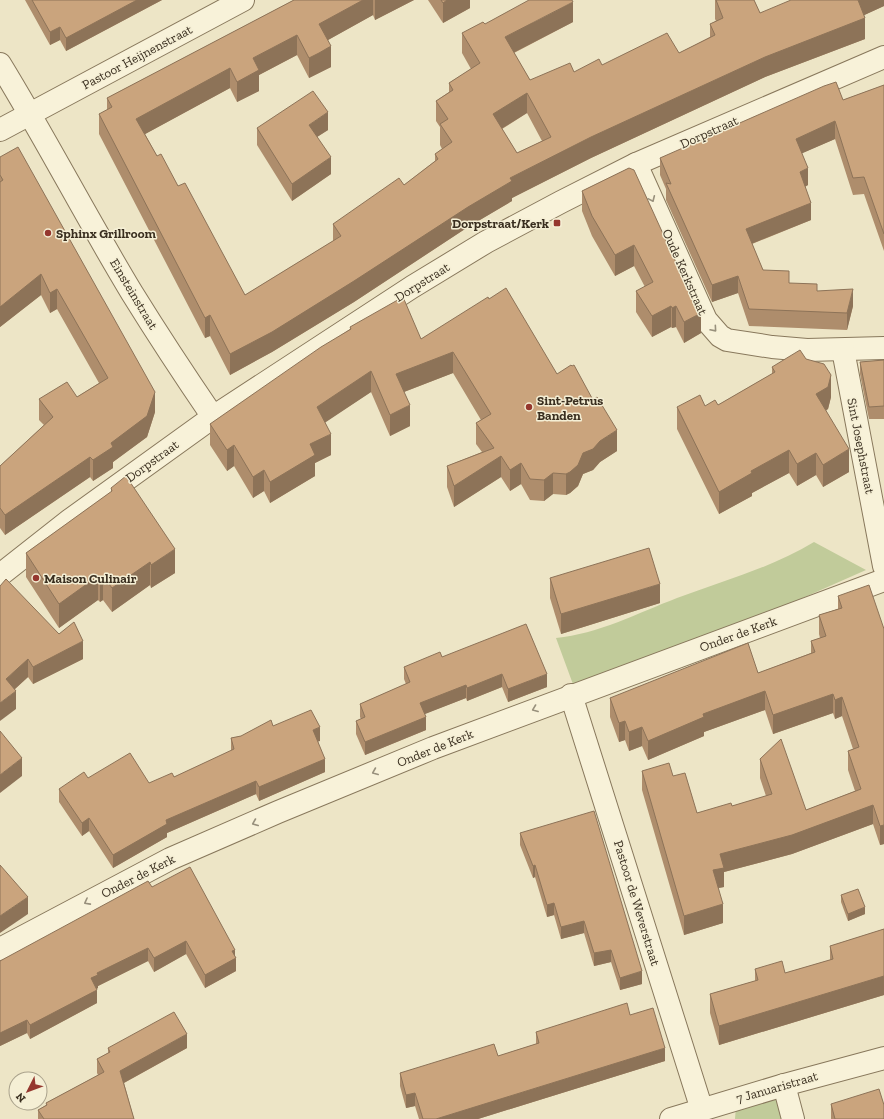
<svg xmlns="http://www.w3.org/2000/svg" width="884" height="1119" font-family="'Zilla Slab',serif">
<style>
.green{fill:#c1cb9a}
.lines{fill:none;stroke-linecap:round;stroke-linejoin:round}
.minor-casing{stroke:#88785c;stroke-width:24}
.minor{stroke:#f8f2d9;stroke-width:22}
.wall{fill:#ae8d6c;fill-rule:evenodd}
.shaded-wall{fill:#8d7358}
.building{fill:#caa47d;stroke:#8d7358;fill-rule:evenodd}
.oneway{stroke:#98907c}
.poi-dot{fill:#95372e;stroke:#f5efd5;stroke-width:1.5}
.labels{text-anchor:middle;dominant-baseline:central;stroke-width:3;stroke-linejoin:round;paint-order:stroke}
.street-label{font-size:13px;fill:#392e1f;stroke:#f5efd5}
.poi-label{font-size:13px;font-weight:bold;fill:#392e1f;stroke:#f5efd5;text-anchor:start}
</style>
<rect width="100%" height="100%" fill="#ede5c6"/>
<!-- green -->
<g class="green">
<path d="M814,542L866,570L771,612L574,687L556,638C598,634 638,613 677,598C723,581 771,568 814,542Z"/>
<polygon points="779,1093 785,1119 735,1119 736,1106"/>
</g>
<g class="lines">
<defs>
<g id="minor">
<path d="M0,64C46,139 86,217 132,293C158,335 185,376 213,417"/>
<polyline points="0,130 243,0"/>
<polyline points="636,164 706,320 720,336 727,340 772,347 807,350 884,348"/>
<polyline points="843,350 884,566"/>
<polyline points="0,575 70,520 213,417 412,287 486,242 561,202 636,164 884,57"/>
<polyline points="571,695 702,1110"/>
<polyline points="0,949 170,859 278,812 433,748 884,580"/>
<polyline points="784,1085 793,1119"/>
<polyline points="671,1119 784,1085 884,1058"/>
</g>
</defs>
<!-- minor casing -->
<use href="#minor" class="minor-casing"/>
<!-- minor -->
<use href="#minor" class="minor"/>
</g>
<!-- wall -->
<g class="wall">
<polygon points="25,0 162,0 66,51 60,40 50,45"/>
<path d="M294,0H414L375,20L373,15L328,40L331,67L309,78L297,55L259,75V91L237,102L230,88L145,134L157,156L178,186L245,295L333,241V224L404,185L435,161V154L442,149L440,145V127L436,121V101L449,92V83L471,69L462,53V33L485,24L573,22L514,53L530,80L574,72L602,65L679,53L710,37V24L716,21L715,19V0H754L760,13L884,0V6L864,15L865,39L765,77L591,158L512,198V201L468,227L354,302L272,352L230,375L210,336L205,338L99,134V114L107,110V98ZM527,113L542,141L517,153L502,129Z"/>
<polygon points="428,0 470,0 470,8 443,23"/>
<polygon points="884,85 884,251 864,194 853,195 835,139 802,153 808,185 805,187 811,220 752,244 763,270 789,283 817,291 853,306 847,330 749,326 738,293 712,302 666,200 666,189 660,175 660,158 843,100"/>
<polygon points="257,128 328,130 317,137 331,174 292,201 257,145"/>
<polygon points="0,157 155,412 147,437 113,462 113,468 93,481 90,477 5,535 0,528 0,466 44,425 39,420 39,399 77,397 99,383 57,309 50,313 41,295 0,327"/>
<polygon points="629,168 701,333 684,343 676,327 672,328 671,327 652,337 636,312 636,291 645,287 634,266 615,276 592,236 582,211 582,191"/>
<polygon points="489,299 557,374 617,451 600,462 593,470 583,474 578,486 570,493 566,495 553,494 544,501 530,500 521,484 510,491 501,477 454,507 447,487 447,466 482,452 476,444 476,423 481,420 453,373 404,392 410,426 390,436 371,392 325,422 331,455 315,463 315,476 270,503 264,491 253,498 234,466 227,471 210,445 210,424 350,329 350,327 421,339"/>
<polygon points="806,359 831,397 828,409 826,410 849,472 823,487 816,475 797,486 789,473 752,493 752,496 719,514 677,429 677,407 705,406 718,405 772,374 772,367"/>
<polygon points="884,360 884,419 869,419 860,374 860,362"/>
<polygon points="111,488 175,573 151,588 150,585 112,612 103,600 100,602 98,600 59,628 26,577 26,553 111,492"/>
<polygon points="550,578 660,603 561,634 550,598"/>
<polygon points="0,586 83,659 33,684 28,677 14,690 16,709"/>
<polygon points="838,596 884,629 884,844 880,845 873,824 792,854 724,872 724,887 718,888 723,923 684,935 642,790 642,771 673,776 697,813 732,806 766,796 760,778 760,759 806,810 855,791 848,770 848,751 853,749 842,716 835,719 833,713 773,734 765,710 704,732 704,736 648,760 642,746 629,751 625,740 619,742 610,717 610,698 758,673 811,653 811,641 820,638 819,634 819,615 838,609"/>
<polygon points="442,657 547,687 508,702 502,687 467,701 466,698 424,714 426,730 365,755 356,734 356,721 361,719 360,717 360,704 406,684 404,679 404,667"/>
<polygon points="273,726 320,741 318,741 325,772 259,801 256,794 167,833 167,837 113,868 89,831 82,836 59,802 59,789 88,778 149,783 174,777 231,751 231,738 241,736"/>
<polygon points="520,833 642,984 620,990 611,962 594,966 584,933 561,939 554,915 547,917 535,877 533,878 520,845"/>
<polygon points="152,887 235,956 236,971 205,988 186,954 154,972 148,961 98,986 98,988 96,989 97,1003 30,1039 27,1033 0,1046 0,961"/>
<polygon points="841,895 865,914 848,921 841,902"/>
<polygon points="884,929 884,995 719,1045 710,1013 710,994 755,981 755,969 785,973 830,960 830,946"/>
<polygon points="630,1015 665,1061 478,1119 419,1119 415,1106 406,1108 400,1086 400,1073 498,1056 536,1044 536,1032"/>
<polygon points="108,1048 187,1048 124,1083 134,1119 38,1119 38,1110 46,1105 46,1103 98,1075 97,1073 97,1059 108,1053"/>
<polygon points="831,1104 884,1119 831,1119"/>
</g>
<!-- shaded-wall -->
<g class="shaded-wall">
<polygon points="137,0 162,0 66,51 66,38"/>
<polygon points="363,0 373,0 373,15 319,45 319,24"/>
<polygon points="375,0 414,0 375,20"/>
<polygon points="447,0 470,0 470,8 443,23 443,3"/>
<polygon points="858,0 884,0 884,6 858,18"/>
<polygon points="573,2 573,22 505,57 505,37"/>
<polygon points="865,18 865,39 765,77 591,158 512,198 512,201 468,227 354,302 272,352 230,375 230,354 510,178 591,137 765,57"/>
<polygon points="60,27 60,40 50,45 50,32"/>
<polygon points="297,35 297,55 259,75 259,91 237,102 237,82 253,58"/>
<polygon points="331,46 331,67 309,78 309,58"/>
<polygon points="230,68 230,88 136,139 136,119"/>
<polygon points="527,93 527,113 493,134 493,114"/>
<polygon points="328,112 328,130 309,142 309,125"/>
<polygon points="835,121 835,139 796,156 796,139"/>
<polygon points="331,157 331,174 292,201 292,184"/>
<polygon points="808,168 808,185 800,189 800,172"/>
<polygon points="811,203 811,220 746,246 746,229"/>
<polygon points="634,245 634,266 615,276 615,255"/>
<polygon points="41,274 41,295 0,327 0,307"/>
<polygon points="738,276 738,293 712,302 712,285"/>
<polygon points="57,289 57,309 50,313 50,293"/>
<polygon points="853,289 853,306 847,330 847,313"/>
<polygon points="671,306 671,327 652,337 652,316"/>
<polygon points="676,306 676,327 672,328 672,308"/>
<polygon points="701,313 701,333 684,343 684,322"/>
<polygon points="210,315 210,336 205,338 205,318"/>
<polygon points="453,352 453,373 396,395 396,374"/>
<polygon points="371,371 371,392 317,428 317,407"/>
<polygon points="831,375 831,397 828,409 816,417 816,394"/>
<polygon points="155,392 155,412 147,437 113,462 113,468 93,481 93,460 111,443"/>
<polygon points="410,405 410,426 390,436 390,415"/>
<polygon points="617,430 617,451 600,462 593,470 583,474 578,486 570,493 566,495 566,474 583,453 600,441"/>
<polygon points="331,434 331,455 315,463 315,476 270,503 270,482 310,444"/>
<polygon points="234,445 234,466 227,471 227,450"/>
<polygon points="849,449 849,472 823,487 823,465"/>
<polygon points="789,450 789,473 752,493 752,496 719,514 719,492 751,471"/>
<polygon points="816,453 816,475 797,486 797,464"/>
<polygon points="501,456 501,477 454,507 454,486"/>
<polygon points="90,457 90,477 5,535 5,515"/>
<polygon points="521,463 521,484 510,491 510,470"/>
<polygon points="264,470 264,491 253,498 253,477"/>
<polygon points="553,473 553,494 544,501 544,480"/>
<polygon points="175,549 175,573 151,588 151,565"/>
<polygon points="150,562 150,585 112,612 112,588"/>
<polygon points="98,576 98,600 59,628 59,604"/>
<polygon points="103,576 103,600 100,602 100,579"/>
<polygon points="660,584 660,603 561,634 561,614"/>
<polygon points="83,641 83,659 33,684 33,667"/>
<polygon points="28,659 28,677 6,697 6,679"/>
<polygon points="502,674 502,687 467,701 467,688"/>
<polygon points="547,674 547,687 508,702 508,689"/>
<polygon points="466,685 466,698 420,716 420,703"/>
<polygon points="16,691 16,709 0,721 0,703"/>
<polygon points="765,691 765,710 704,732 704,736 648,760 648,741 703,714"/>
<polygon points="833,694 833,713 773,734 773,715"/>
<polygon points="842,697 842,716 835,719 835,700"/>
<polygon points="426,717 426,730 365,755 365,742"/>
<polygon points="625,721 625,740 619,742 619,723"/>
<polygon points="320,727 320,741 313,743 313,730"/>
<polygon points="642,727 642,746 629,751 629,732"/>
<polygon points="22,758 22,776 0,793 0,775"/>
<polygon points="325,759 325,772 259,801 259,787"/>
<polygon points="256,781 256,794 167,833 167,837 113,868 113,855 166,820"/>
<polygon points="873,805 873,824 792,854 724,872 724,887 713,889 713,870 720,854"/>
<polygon points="89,818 89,831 82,836 82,823"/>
<polygon points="884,825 884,844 880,845 880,826"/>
<polygon points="535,865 535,877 533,878 533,866"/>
<polygon points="28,897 28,914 0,933 0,916"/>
<polygon points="554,903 554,915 547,917 547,905"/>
<polygon points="723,904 723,923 684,935 684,916"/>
<polygon points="865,907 865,914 848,921 848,914"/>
<polygon points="584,921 584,933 561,939 561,927"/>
<polygon points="186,941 186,954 154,972 154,958"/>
<polygon points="148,948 148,961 98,986 98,988 91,992 91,978 97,973"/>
<polygon points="235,950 235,959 236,958 236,971 205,988 205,975 232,951"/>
<polygon points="611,950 611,962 594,966 594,953"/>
<polygon points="642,971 642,984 620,990 620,978"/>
<polygon points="884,976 884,995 719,1045 719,1026"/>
<polygon points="97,990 97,1003 30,1039 30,1025"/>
<polygon points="27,1020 27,1033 0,1046 0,1033"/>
<polygon points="187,1034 187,1048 120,1085 120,1071"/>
<polygon points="665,1048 665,1061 478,1119 436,1119"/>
<polygon points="415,1093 415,1106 406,1108 406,1095"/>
</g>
<!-- building -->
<g class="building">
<polygon points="32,0 137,0 66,38 60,27 50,32"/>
<path d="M294,0H363L319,24L331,46L319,53L309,58L297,35L253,58L259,70L237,82L230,68L136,119L157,156L161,154L178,186L185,183L245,295L341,236L333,224L399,178L404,185L438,159L435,154L452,142L440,124L448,119L436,101L453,90L449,83L480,63L462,33L483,22L485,24L529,0H572L573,2L505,37L530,80L570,63L574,72L599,59L602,65L667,33L679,53L715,35L710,24L723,18L716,0H754L760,13L791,0H858L865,18L765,57L591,137L510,178L512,181L468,207L354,281L272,332L230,354L210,315L205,318L99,114L112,107L107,98ZM527,93L551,137L517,153L493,114Z"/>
<polygon points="441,0 447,0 443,3"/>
<polygon points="836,82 843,100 884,85 884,234 864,177 853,178 835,121 796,139 808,168 800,172 811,203 746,229 763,270 789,271 789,283 817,284 817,291 853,289 847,313 749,309 738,276 712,285 666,183 671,184 660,158 824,86"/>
<polygon points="313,91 328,112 309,125 331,157 292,184 257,128"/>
<polygon points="18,147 155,392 147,416 111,443 113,447 93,460 90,457 5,515 0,508 0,466 53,417 39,399 67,382 77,397 108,378 57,289 50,293 41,274 0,307 0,182 3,180 0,175 0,157"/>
<polygon points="629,168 634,170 695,304 701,313 684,322 676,306 672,308 671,306 652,316 636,291 653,282 634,245 615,255 592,216 582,191"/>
<polygon points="506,288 557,374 571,365 572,366 574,365 593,400 597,397 617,430 600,441 593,449 583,453 578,465 570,472 566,474 553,473 544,480 530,479 521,463 510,470 501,456 454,486 447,466 494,448 476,423 491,414 453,352 396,374 410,405 390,415 371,371 317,407 331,434 310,444 315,455 270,482 264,470 253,477 234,445 227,450 210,424 321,347 351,329 350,327 403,297 421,339 488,297 489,299"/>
<polygon points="800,350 806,359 824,364 831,375 828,387 816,394 849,449 823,465 816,453 797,464 789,450 751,471 752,473 719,492 677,407 700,395 705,406 715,400 718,405 775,372 772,367"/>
<polygon points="884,360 884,406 869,407 860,362"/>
<polygon points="126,476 175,549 151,565 150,562 112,588 103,576 100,579 98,576 59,604 26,553 112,491 111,488"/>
<polygon points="649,548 660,584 561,614 550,578"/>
<polygon points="6,579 59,634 74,622 83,641 33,667 28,659 6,679 16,691 0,703 0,586"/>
<polygon points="869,585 884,629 884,825 880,826 873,805 792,835 720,854 724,868 713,870 723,904 684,916 642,771 669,763 673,776 685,773 697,813 731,803 732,806 772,794 760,759 781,739 806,810 861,789 848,751 859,747 842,697 835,700 833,694 773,715 765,691 703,714 704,717 648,741 642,727 629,732 625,721 619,723 610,698 748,643 758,673 815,652 811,641 826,636 819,615 842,608 838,596"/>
<polygon points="526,624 547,674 508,689 502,674 467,688 466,685 420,703 426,717 365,742 356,721 365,717 360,704 410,682 404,667 440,652 442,657"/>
<polygon points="311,710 320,727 313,730 325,759 259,787 256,781 166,820 167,824 113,855 89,818 82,823 59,789 84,772 88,778 130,753 149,783 172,773 174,777 234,749 231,738 241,736 271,720 273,726"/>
<polygon points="0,731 22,758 0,775"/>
<polygon points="594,811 642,971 620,978 611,950 594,953 584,921 561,927 554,903 547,905 535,865 533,866 520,833"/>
<polygon points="0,865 28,897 0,916"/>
<polygon points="190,867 235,950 232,951 236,958 205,975 186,941 154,958 148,948 97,973 98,975 91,978 97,990 30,1025 27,1020 0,1033 0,961 148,881 152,887"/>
<polygon points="858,889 865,907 848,914 841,895"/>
<polygon points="884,929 884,976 719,1026 710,994 758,980 755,969 782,961 785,973 833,959 830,946"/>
<polygon points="627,1003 630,1015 653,1008 665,1048 436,1119 423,1119 415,1093 406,1095 400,1073 494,1044 498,1056 539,1043 536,1032"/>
<polygon points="174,1012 187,1034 120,1071 134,1119 44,1119 38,1110 47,1105 46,1103 104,1072 97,1059 110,1052 108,1048"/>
<polygon points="879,1089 884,1105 884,1119 835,1119 831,1104"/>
</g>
<!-- one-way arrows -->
<defs><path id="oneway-chevron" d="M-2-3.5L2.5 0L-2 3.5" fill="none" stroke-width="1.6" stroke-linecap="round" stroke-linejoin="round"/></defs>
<g class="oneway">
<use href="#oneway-chevron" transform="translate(652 199) rotate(66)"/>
<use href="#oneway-chevron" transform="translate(714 329) rotate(49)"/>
<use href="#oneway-chevron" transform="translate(535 709) rotate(159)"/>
<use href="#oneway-chevron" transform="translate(375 772) rotate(157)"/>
<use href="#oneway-chevron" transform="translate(255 823) rotate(157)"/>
<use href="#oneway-chevron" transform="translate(87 902) rotate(152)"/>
</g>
<!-- markers -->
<g class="poi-dot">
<rect x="553" y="219" width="8" height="8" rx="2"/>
<circle cx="48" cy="233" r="4"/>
<circle cx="529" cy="407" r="4"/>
<circle cx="36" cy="578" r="4"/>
</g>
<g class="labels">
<!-- street labels -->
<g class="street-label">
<text transform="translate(137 57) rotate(-28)">Pastoor Heijnenstraat</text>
<text transform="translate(709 132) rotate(-24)">Dorpstraat</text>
<text transform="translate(685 272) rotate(66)">Oude Kerkstraat</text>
<text transform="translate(422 282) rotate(-32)">Dorpstraat</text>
<text transform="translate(134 294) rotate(59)">Einsteinstraat</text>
<text transform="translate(861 446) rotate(79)">Sint Josephstraat</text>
<text transform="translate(152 461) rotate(-36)">Dorpstraat</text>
<text transform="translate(738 634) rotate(-20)">Onder de Kerk</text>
<text transform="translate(435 748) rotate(-22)">Onder de Kerk</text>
<text transform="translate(138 876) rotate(-27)">Onder de Kerk</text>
<text transform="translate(637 903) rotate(73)">Pastoor de Weverstraat</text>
<text transform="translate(777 1087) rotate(-16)">7 Januaristraat</text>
</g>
<!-- poi labels -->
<g class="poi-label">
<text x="549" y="223" text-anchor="end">Dorpstraat/Kerk</text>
<text x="56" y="233">Sphinx Grillroom</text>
<text x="537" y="400">Sint-Petrus<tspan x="537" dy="15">Banden</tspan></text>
<text x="44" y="578">Maison Culinair</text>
</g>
</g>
<!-- north arrow -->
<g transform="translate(28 1091) rotate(228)"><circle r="19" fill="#f5efd5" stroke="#aaa28c"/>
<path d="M0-3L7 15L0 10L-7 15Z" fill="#95372e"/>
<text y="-6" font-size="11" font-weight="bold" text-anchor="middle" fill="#392e1f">N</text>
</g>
</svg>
